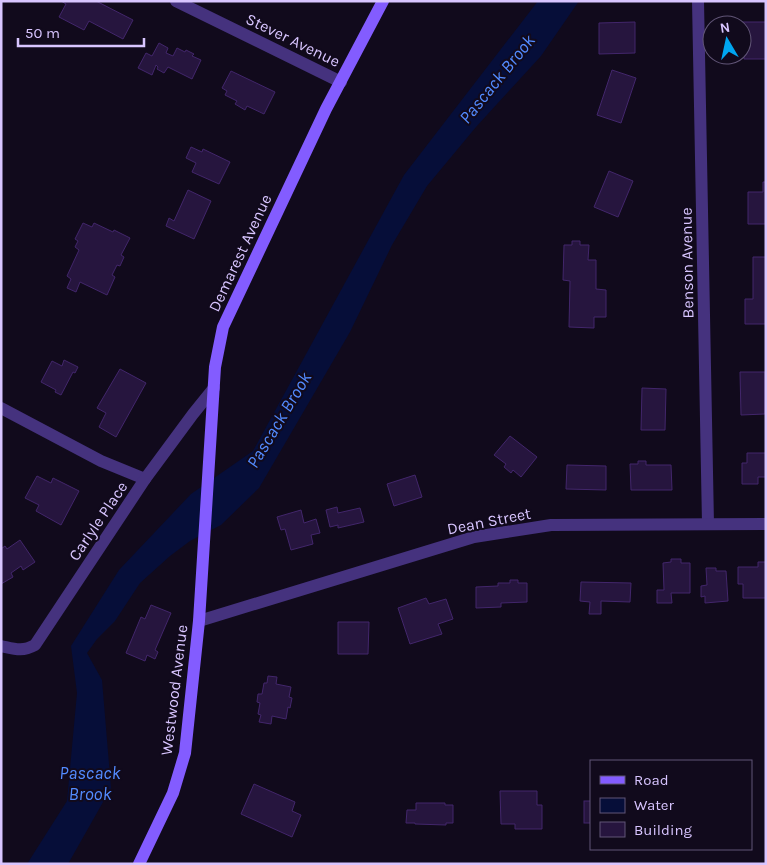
<svg xmlns="http://www.w3.org/2000/svg" width="767" height="865" font-family="Karla,sans-serif">
<style>
.water{fill:#060e39}
.building{fill:#26153e;stroke:#42266b}
.lines{fill:none;stroke-linecap:round;stroke-linejoin:round}
.street{stroke:#45327e;stroke-width:12}
.secondary{stroke:#835cff;stroke-width:12}
.labels{text-anchor:middle;dominant-baseline:central;stroke-width:4;stroke-linejoin:round;paint-order:stroke}
.street-label{font-size:16px;fill:#d8c5ff;stroke:#110a1c}
.water-label{font-size:18px;font-style:italic;fill:#538bff;stroke:#110a1c}
</style>
<rect width="100%" height="100%" fill="#110a1c"/>
<!-- water -->
<polygon class="water" points="538,1 579,1 541,56 476,127 427,186 392,245 350,332 259,488 221,525 190,541 170,556 140,583 115,621 97,639 87,653 102,680 111,788 68,864 27,864 67,801 77,693 71,646 119,570 191,494 253,451 404,175"/>
<!-- building -->
<g class="building">
<polygon points="61,1 96,1 133,20 123,39 89,21 84,30 59,17 66,4"/>
<polygon points="635,22 635,53 599,54 599,23"/>
<polygon points="738,22 766,22 766,59 744,59 744,43 742,43 742,25 738,25"/>
<polygon points="159,43 168,48 166,53 173,56 177,48 185,52 186,50 194,54 192,56 201,60 192,79 168,67 164,73 157,69 158,67 156,65 152,75 138,68 146,53 152,56"/>
<polygon points="612,70 636,78 621,123 597,115"/>
<polygon points="231,71 275,92 264,114 247,106 245,110 235,104 237,101 225,95 227,91 222,88"/>
<polygon points="191,147 202,152 203,149 230,162 219,184 192,172 196,163 186,158"/>
<polygon points="609,171 633,181 618,217 594,207"/>
<polygon points="763,182 766,182 766,224 748,224 748,192 763,192"/>
<polygon points="188,190 211,201 194,239 166,226 169,218 174,221"/>
<polygon points="83,223 92,227 94,223 113,232 114,230 130,238 121,255 124,257 120,266 117,265 112,275 115,277 107,295 80,282 76,292 67,288 71,279 67,276 79,250 75,247 78,241 75,239"/>
<polygon points="572,241 580,241 580,245 589,245 588,260 596,260 596,289 606,290 606,317 594,317 594,328 569,327 570,281 563,280 564,245 572,245"/>
<polygon points="753,257 766,257 766,324 745,324 745,299 753,299"/>
<polygon points="64,360 78,367 75,373 73,372 61,395 55,392 56,390 41,382 52,361 62,366"/>
<polygon points="120,369 146,383 116,437 99,427 106,413 97,408"/>
<polygon points="740,372 765,372 765,414 741,415"/>
<polygon points="642,388 666,389 665,430 641,430"/>
<polygon points="510,436 537,457 521,477 513,470 511,473 504,467 506,464 494,455"/>
<polygon points="747,453 766,453 766,477 758,477 758,484 742,484 742,463 747,463"/>
<polygon points="638,461 646,461 646,465 671,465 672,490 631,490 630,464 638,464"/>
<polygon points="567,465 606,466 606,490 566,489"/>
<polygon points="415,475 422,497 394,506 387,484"/>
<polygon points="37,476 51,483 53,478 79,491 61,525 36,511 39,505 25,498"/>
<polygon points="337,507 338,513 360,508 364,522 338,528 338,525 330,527 326,510"/>
<polygon points="301,510 304,523 316,519 320,533 311,535 313,544 291,550 285,529 281,530 277,517"/>
<polygon points="20,540 35,562 23,570 21,566 11,573 13,577 1,584 1,549 5,546 7,549"/>
<polygon points="671,559 681,559 681,563 690,563 690,593 671,593 672,603 657,603 657,590 664,590 663,563 671,562"/>
<polygon points="758,562 766,562 766,598 743,598 743,584 738,584 738,567 758,567"/>
<polygon points="706,568 716,568 716,571 726,571 728,601 705,603 705,596 701,597 701,586 707,585"/>
<polygon points="510,580 518,580 518,583 527,583 527,602 501,603 501,607 476,608 476,587 498,586 498,583 510,583"/>
<polygon points="581,582 631,583 630,602 601,601 601,614 589,614 590,602 580,601"/>
<polygon points="426,598 429,604 446,599 453,619 438,624 442,634 410,644 398,608"/>
<polygon points="151,605 171,613 155,650 158,652 155,659 147,655 145,661 126,653 141,617 145,619"/>
<polygon points="338,622 369,622 368,654 338,654"/>
<polygon points="268,676 277,677 276,684 291,687 289,697 292,698 290,708 288,707 286,719 272,716 271,724 259,722 261,715 258,714 260,703 257,702 258,694 262,694 264,683 267,683"/>
<polygon points="254,784 295,802 292,811 301,815 292,837 241,814"/>
<polygon points="500,791 537,791 537,805 542,805 542,829 515,829 515,824 501,824"/>
<rect x="584" y="801" width="7" height="22"/>
<polygon points="416,803 445,803 445,805 453,805 453,823 446,823 446,825 415,824 415,823 406,823 407,810 416,810"/>
</g>
<g class="lines">
<!-- street -->
<g class="street">
<polyline points="176,1 341,82"/>
<polyline points="698,1 708,524"/>
<polyline points="1,408 101,461 145,479"/>
<polyline points="199,621 474,537 551,525 766,524"/>
<path d="M1,646C15,649 22,652 35,645L145,479L193,414L214,388"/>
</g>
<!-- secondary -->
<polyline class="secondary" points="139,864 173,793 185,753 199,621 215,367 223,327 326,109 383,1"/>
</g>
<g class="labels">
<!-- street labels -->
<g class="street-label">
<text transform="translate(293 40) rotate(26)">Stever Avenue</text>
<text transform="translate(240 253) rotate(-65)">Demarest Avenue</text>
<text transform="translate(687 263) rotate(-91)">Benson Avenue</text>
<text transform="translate(98 521) rotate(-56)">Carlyle Place</text>
<text transform="translate(489 521) rotate(-11)">Dean Street</text>
<text transform="translate(174 690) rotate(-83)">Westwood Avenue</text>
</g>
<!-- water labels -->
<g class="water-label">
<text transform="translate(497 79) rotate(-51)">Pascack Brook</text>
<text transform="translate(279 420) rotate(-59)">Pascack Brook</text>
<text x="90" y="773">Pascack<tspan x="90" dy="21">Brook</tspan></text>
</g>
</g>
<!-- border -->
<rect width="767" height="865" fill="none" stroke="#d8c5ff" stroke-width="5"/>
<!-- legend -->
<rect x="590" y="760" width="162" height="90" fill="#110a1c" stroke="#615577"/>
<rect x="600" y="776" width="25" height="8" fill="#835cff" stroke="#615577"/>
<text x="634" y="785" font-size="15" fill="#d8c5ff">Road</text>
<rect x="600" y="798" width="25" height="15" fill="#060e39" stroke="#615577"/>
<text x="634" y="810" font-size="15" fill="#d8c5ff">Water</text>
<rect x="600" y="822" width="25" height="15" fill="#26153e" stroke="#615577"/>
<text x="634" y="835" font-size="15" fill="#d8c5ff">Building</text>
<!-- north arrow -->
<g transform="translate(727 40) rotate(351)"><circle r="24" fill="#110a1c" stroke="#615577"/>
<path d="M0-4L9 19L0 12L-9 19Z" fill="#00a6f0"/>
<text y="-8" font-size="14" font-weight="bold" text-anchor="middle" fill="#d8c5ff">N</text>
</g>
<!-- scale -->
<path d="M18 38v8h126v-8" fill="none" stroke="#d8c5ff" stroke-width="2.5"/>
<text x="25" y="38" font-size="15" fill="#d8c5ff" stroke="#110a1c" stroke-width="4" paint-order="stroke">50 m</text>
</svg>
